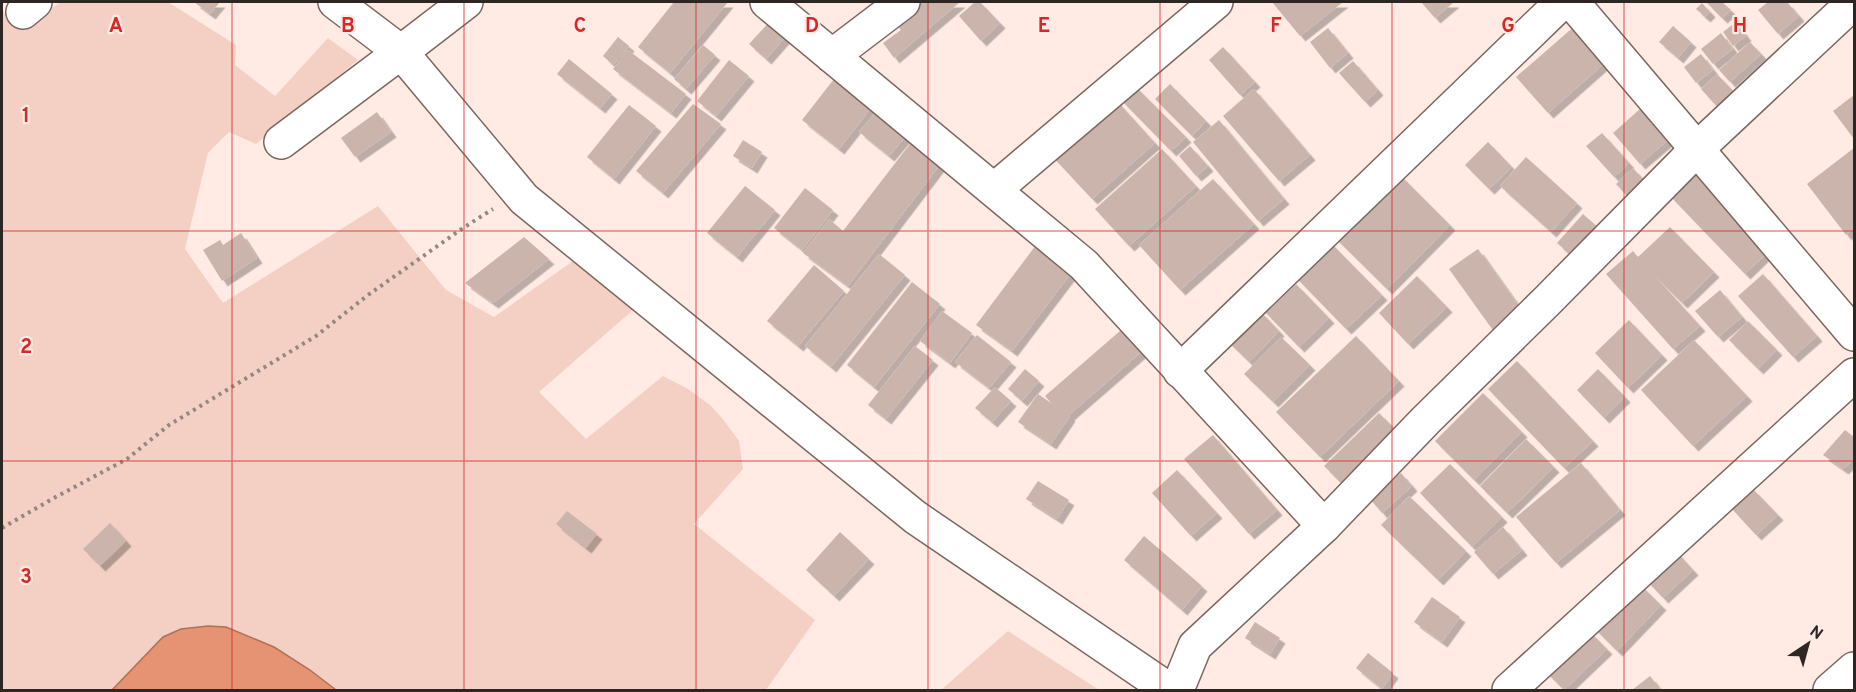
<svg xmlns="http://www.w3.org/2000/svg" width="1856" height="692" font-family="Overpass,sans-serif">
<style>
.green{fill:#f3d0c3}
.water{fill:#e59373;stroke:#ae725b;stroke-width:1.5}
.building{fill:#cbb4ab;filter:url(#shadow)}
.lines{fill:none;stroke-linecap:round;stroke-linejoin:round}
.minor-casing{stroke:#7b675f;stroke-width:36}
.path{stroke:#948781;stroke-width:4;stroke-dasharray:3 4.5;stroke-linecap:butt}
.minor{stroke:#fff;stroke-width:33}
.grid{fill:none;stroke:#d62828;stroke-width:1.5;stroke-opacity:0.55}
.grid-label{font-size:20px;text-anchor:middle;font-weight:bold;fill:#d62828;stroke:#ffebe4;stroke-width:4.5;stroke-linejoin:round;paint-order:stroke}
</style>
<defs>
<filter id="shadow"><feDropShadow dx="5.5" dy="5.5" stdDeviation="0" flood-color="#0004"/></filter>
</defs>
<rect width="100%" height="100%" fill="#ffebe4"/>
<!-- green -->
<g class="green">
<polygon points="61,2 168,2 236,45 235,65 275,96 328,38 358,60 256,144 229,132 208,153 185,249 223,303 378,206 446,290 494,317 573,261 633,310 539,392 586,439 663,376 688,389 710,405 722,418 739,441 743,469 694,524 815,620 766,690 336,690 310,670 122,680 112,690 2,690 3,385 2,380 2,10 19,28"/>
<polygon points="1008,631 1099,690 941,690"/>
</g>
<!-- water -->
<polygon class="water" points="208,626 226,627 274,647 310,670 336,690 112,690 163,637 181,629"/>
<!-- building -->
<g class="building">
<polygon points="194,2 220,2 210,14"/>
<polygon points="674,2 728,2 670,73 638,47"/>
<polygon points="892,2 960,2 894,58 883,43 901,30 897,25"/>
<polygon points="975,2 980,2 1000,23 981,41 959,16"/>
<polygon points="1272,2 1343,2 1300,36"/>
<polygon points="1421,2 1454,2 1435,18"/>
<polygon points="1706,2 1722,2 1731,10 1722,18"/>
<polygon points="1768,2 1787,2 1799,16 1778,34 1758,10"/>
<polygon points="1702,3 1710,12 1705,17 1696,9"/>
<polygon points="771,20 788,34 766,59 749,44"/>
<polygon points="1736,22 1746,36 1733,46 1723,32"/>
<polygon points="1577,24 1608,60 1548,113 1516,77"/>
<polygon points="1673,26 1691,42 1678,58 1659,42"/>
<polygon points="1328,28 1348,53 1330,68 1310,42"/>
<polygon points="1721,33 1733,49 1713,64 1701,49"/>
<polygon points="618,37 629,46 613,65 603,56"/>
<polygon points="1750,42 1761,54 1730,82 1719,70"/>
<polygon points="703,45 715,55 686,89 674,79"/>
<polygon points="1223,47 1255,82 1240,95 1209,60"/>
<polygon points="628,50 686,94 671,113 613,69"/>
<polygon points="1701,54 1713,70 1696,83 1684,67"/>
<polygon points="569,59 612,94 600,108 557,74"/>
<polygon points="729,60 749,76 716,116 697,101"/>
<polygon points="1353,61 1378,90 1365,102 1339,73"/>
<polygon points="841,70 878,99 839,149 802,120"/>
<polygon points="1717,74 1736,94 1720,110 1701,89"/>
<polygon points="1170,84 1206,121 1192,136 1155,99"/>
<polygon points="1135,86 1186,137 1171,151 1121,100"/>
<polygon points="1254,89 1310,155 1279,181 1223,116"/>
<polygon points="1854,95 1854,139 1833,111"/>
<polygon points="1114,98 1155,143 1092,199 1051,155"/>
<polygon points="693,104 721,124 663,193 636,171"/>
<polygon points="629,105 656,126 614,179 587,157"/>
<polygon points="881,106 911,130 889,156 859,132"/>
<polygon points="1640,109 1667,141 1640,164 1613,133"/>
<polygon points="377,112 391,132 355,157 341,138"/>
<polygon points="1219,120 1284,199 1258,221 1193,142"/>
<polygon points="1602,133 1629,163 1614,177 1586,146"/>
<polygon points="916,136 945,158 848,286 803,253 829,219 843,231"/>
<polygon points="743,140 762,152 752,168 733,156"/>
<polygon points="1488,142 1512,167 1489,189 1465,165"/>
<polygon points="1190,146 1208,166 1196,176 1179,156"/>
<polygon points="1854,148 1854,228 1846,235 1807,184"/>
<polygon points="1162,149 1196,186 1129,246 1095,209"/>
<polygon points="1526,157 1577,203 1551,232 1500,186"/>
<polygon points="1384,159 1450,225 1387,289 1320,223"/>
<polygon points="1700,166 1776,244 1745,274 1670,196"/>
<polygon points="1633,168 1651,188 1634,204 1616,184"/>
<polygon points="1213,179 1254,224 1180,290 1139,245"/>
<polygon points="745,186 775,210 737,257 707,233"/>
<polygon points="805,188 833,210 802,250 774,228"/>
<polygon points="1583,214 1601,230 1575,259 1557,243"/>
<polygon points="1315,227 1382,295 1346,329 1280,261"/>
<polygon points="1670,227 1714,272 1682,303 1652,273 1700,326 1673,349 1606,274 1633,251 1638,257"/>
<polygon points="241,233 257,258 222,281 203,250 220,240 223,245"/>
<polygon points="524,237 549,259 493,303 465,283"/>
<polygon points="1042,237 1078,264 1012,351 976,325"/>
<polygon points="1478,249 1525,315 1497,336 1449,269"/>
<polygon points="879,254 905,275 831,367 805,346"/>
<polygon points="814,265 844,291 798,346 767,321"/>
<polygon points="1763,274 1817,336 1793,357 1738,296"/>
<polygon points="1417,276 1447,307 1408,344 1379,313"/>
<polygon points="912,282 940,304 874,387 847,365"/>
<polygon points="1296,284 1329,318 1299,347 1266,313"/>
<polygon points="1720,290 1742,317 1718,337 1695,311"/>
<polygon points="942,311 972,333 950,363 920,341"/>
<polygon points="1261,312 1279,331 1249,362 1217,331"/>
<polygon points="1629,320 1662,355 1628,388 1595,353"/>
<polygon points="1748,321 1777,350 1758,369 1729,340"/>
<polygon points="1128,324 1147,347 1069,415 1070,416 1051,444 1018,422 1038,394 1051,403 1045,396"/>
<polygon points="977,335 1011,362 989,388 955,362"/>
<polygon points="1356,336 1399,381 1320,457 1276,412"/>
<polygon points="1281,337 1310,365 1273,402 1244,374"/>
<polygon points="1694,340 1747,396 1693,446 1641,390"/>
<polygon points="915,346 933,360 886,419 868,405"/>
<polygon points="1517,361 1593,441 1564,468 1488,389"/>
<polygon points="1025,369 1039,381 1022,401 1008,389"/>
<polygon points="1598,369 1625,397 1604,418 1577,390"/>
<polygon points="995,387 1011,401 992,422 975,408"/>
<polygon points="1483,393 1522,432 1474,480 1435,441"/>
<polygon points="1379,413 1398,432 1343,485 1324,466"/>
<polygon points="1845,430 1854,437 1854,459 1843,469 1823,455"/>
<polygon points="1213,435 1277,510 1249,534 1184,459"/>
<polygon points="1526,439 1554,467 1507,513 1480,486"/>
<polygon points="1581,463 1620,510 1556,563 1516,517"/>
<polygon points="1450,464 1502,517 1472,547 1420,493"/>
<polygon points="1177,470 1217,513 1191,536 1152,493"/>
<polygon points="1401,473 1412,486 1382,513 1370,499"/>
<polygon points="1038,481 1069,500 1057,519 1026,499"/>
<polygon points="1753,489 1778,515 1756,535 1732,509"/>
<polygon points="1409,496 1466,551 1438,580 1381,525"/>
<polygon points="567,511 597,534 586,548 556,524"/>
<polygon points="110,523 126,541 100,566 83,549"/>
<polygon points="1503,527 1522,550 1493,574 1474,552"/>
<polygon points="840,532 869,559 834,596 806,570"/>
<polygon points="1144,536 1202,586 1182,610 1124,560"/>
<polygon points="1664,538 1693,570 1663,598 1633,566"/>
<polygon points="1626,571 1661,605 1617,651 1582,616"/>
<polygon points="1432,597 1460,617 1442,642 1414,622"/>
<polygon points="1574,616 1607,649 1564,690 1532,658"/>
<polygon points="1255,622 1280,638 1270,654 1245,638"/>
<polygon points="1368,653 1393,673 1382,689 1356,668"/>
<polygon points="1650,676 1661,690 1632,690"/>
</g>
<g class="lines">
<defs>
<g id="minor">
<polyline points="335,2 401,52 524,199 915,517 1169,690"/>
<polyline points="767,2 1084,265 1324,526"/>
<polyline points="1572,2 1854,334"/>
<polyline points="23,12 35,2"/>
<polyline points="832,56 903,2"/>
<polyline points="281,142 401,52 466,2"/>
<polyline points="994,190 1216,2"/>
<polyline points="1180,371 1562,2"/>
<polyline points="1177,690 1195,646 1324,526 1426,420 1548,300 1698,148 1854,2"/>
<polyline points="1509,690 1854,375"/>
<polyline points="1830,690 1854,669"/>
</g>
</defs>
<!-- minor casing -->
<use href="#minor" class="minor-casing"/>
<!-- path -->
<polyline class="path" points="2,528 52,499 127,459 169,425 316,336 368,295 463,228 493,209"/>
<!-- minor -->
<use href="#minor" class="minor"/>
</g>
<!-- grid -->
<path class="grid" d="M232,2V690M464,2V690M696,2V690M928,2V690M1160,2V690M1392,2V690M1624,2V690M2,231H1854M2,461H1854"/>
<g class="grid-label">
<text x="116" y="32">A</text>
<text x="348" y="32">B</text>
<text x="580" y="32">C</text>
<text x="812" y="32">D</text>
<text x="1044" y="32">E</text>
<text x="1276" y="32">F</text>
<text x="1508" y="32">G</text>
<text x="1740" y="32">H</text>
<text x="26" y="122">1</text>
<text x="26" y="353">2</text>
<text x="26" y="583">3</text>
</g>
<!-- border -->
<rect width="1856" height="692" fill="none" stroke="#2e2622" stroke-width="6"/>
<!-- north arrow -->
<g transform="translate(1808 644) rotate(36)" stroke="#ffebe4" stroke-width="4.5" paint-order="stroke">
<path d="M0-4.5L10 22L0 15L-10 22Z" fill="#2e2622"/>
<text y="-9" font-size="16" font-weight="bold" text-anchor="middle" fill="#2e2622">N</text>
</g>
</svg>
